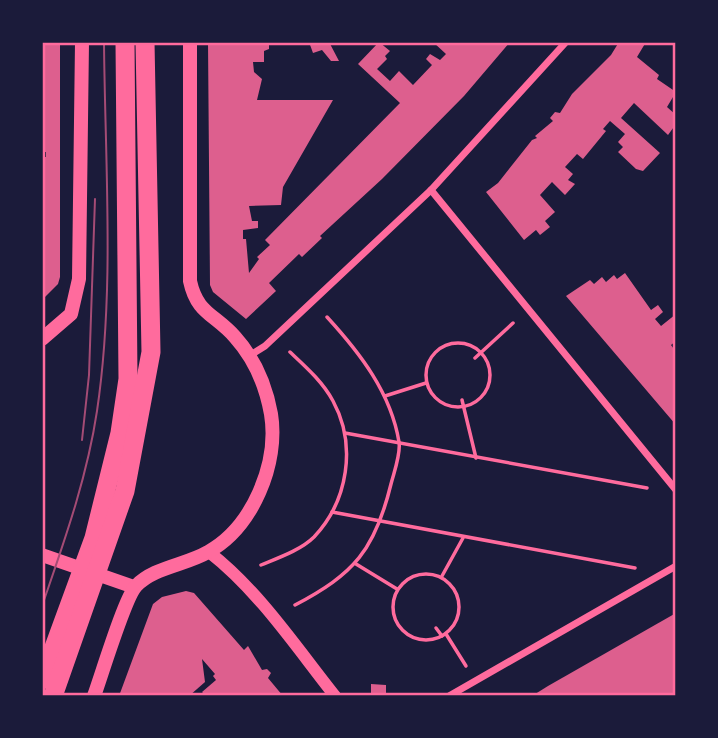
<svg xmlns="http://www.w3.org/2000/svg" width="718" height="738" font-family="Barlow,sans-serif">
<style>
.building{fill:#dd5f8e}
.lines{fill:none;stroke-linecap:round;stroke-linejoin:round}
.path{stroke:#ff6b9d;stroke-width:3.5}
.minor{stroke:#ff6b9d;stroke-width:7}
.tertiary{stroke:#ff6b9d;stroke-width:12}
.secondary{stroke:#ff6b9d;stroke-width:14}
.trunk{stroke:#ff6b9d;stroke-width:19}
.tram{stroke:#a44b75;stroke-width:2}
.neatline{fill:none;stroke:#ff6b9d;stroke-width:2.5}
</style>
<rect width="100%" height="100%" fill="#1b1b3a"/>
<!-- building -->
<g class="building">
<polygon points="42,42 60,42 60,277 58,284 42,300 42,157 46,157 46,152 42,152"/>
<polygon points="208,42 269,42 269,49 264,51 264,62 253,62 254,72 262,79 257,100 333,100 283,187 281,205 249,206 252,221 258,221 258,228 243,230 243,239 246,239 249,273 259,259 257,257 270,245 265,240 400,103 358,64 379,42 390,51 385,56 387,59 377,69 390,81 399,71 413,85 432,65 426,59 430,54 440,60 446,54 433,42 510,42 464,96 382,179 320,236 322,238 302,257 299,254 269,283 276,291 246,319 213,292 210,285"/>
<polygon points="309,42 329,42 339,61 331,61 322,50 313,53"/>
<polygon points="619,42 646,42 637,57 659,75 657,79 676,92 667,107 676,115 676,124 668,135 634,103 621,118 660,153 643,171 636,169 618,152 623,147 618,142 625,134 610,121 603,129 606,131 583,159 577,154 565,167 573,174 568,180 575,184 565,195 552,182 540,195 555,212 545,221 550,227 540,235 536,230 524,240 486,192 498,183 532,140 537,138 535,136 553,121 550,118 555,112 560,113 572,94 611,55"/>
<polygon points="625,273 651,310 658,305 663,312 655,319 661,326 676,314 676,341 671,345 676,352 676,425 566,296 590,280 594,284 602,277 606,282 614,275 617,279"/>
<polygon points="186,591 194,593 244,650 248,646 262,670 267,669 271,673 268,678 283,696 206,696 202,692 216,680 213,676 215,674 202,659 205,682 189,696 119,696 153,604 162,597"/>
<polygon points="676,613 676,696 532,696 548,686"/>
<polygon points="371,684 386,685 386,693 382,696 371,693"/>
</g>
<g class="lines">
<!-- path -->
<g class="path">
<circle cx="458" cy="375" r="32"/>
<polyline points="475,358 513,323"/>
<polyline points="385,396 426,383"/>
<polyline points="462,400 476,458"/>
<polyline points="345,433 647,488"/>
<polyline points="332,512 635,568"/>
<polyline points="356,564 397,589"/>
<path d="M261,565C278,558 301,550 314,537C348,501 357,445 333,401C323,382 306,367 290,352"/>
<circle cx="426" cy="607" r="33"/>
<polyline points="442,576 463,538"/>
<path d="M295,605C354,574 375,550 391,484C394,472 401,454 399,442C391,393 360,353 327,317"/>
<polyline points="436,628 442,636"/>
<polyline points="446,634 466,666"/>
</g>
<!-- minor -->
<g class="minor">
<polyline points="431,190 676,490"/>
<polyline points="249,356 265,346 431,190 566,42"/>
<polyline points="449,696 676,566"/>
</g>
<!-- tertiary -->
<path class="tertiary" d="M209,552C259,591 296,647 335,696"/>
<!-- secondary -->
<g class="secondary">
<polyline points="42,339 71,314 79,279 82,42"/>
<polyline points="42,555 134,587"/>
<path d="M94,696C101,677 125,597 136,586C154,567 186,565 208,552C253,527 279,463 271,414C266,386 254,358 235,337C215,314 197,314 190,281V42"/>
</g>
<!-- trunk -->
<g class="trunk">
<polyline points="42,680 94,538 120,433 128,379 125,42"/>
<polyline points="53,696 125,491 151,352 145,42"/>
</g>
<!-- tram -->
<g class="tram">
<polyline points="82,440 89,375 95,199"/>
<path d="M42,606C64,542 87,478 97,411C115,290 105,164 104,42"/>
</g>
</g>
<!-- border -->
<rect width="718" height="738" fill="none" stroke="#1b1b3a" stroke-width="88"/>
<rect x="44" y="44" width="630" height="650" class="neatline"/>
</svg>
